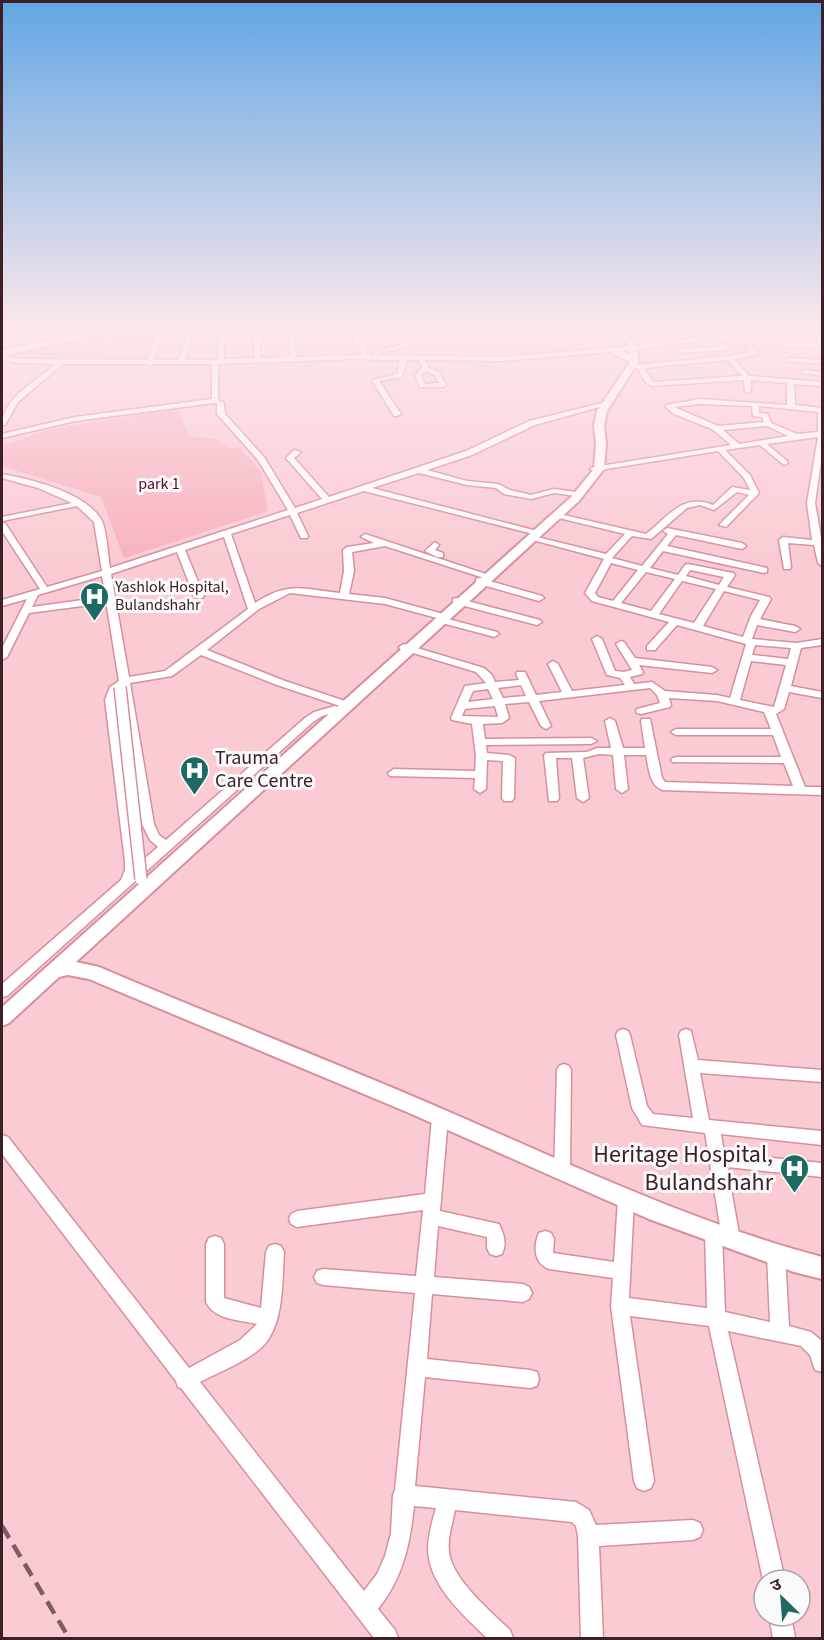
<svg xmlns="http://www.w3.org/2000/svg" width="824" height="1640" font-family="'Source Sans 3','Noto Sans Devanagari',sans-serif">
<style>
.green{fill:#f7b2bf}
.lines{fill:none;stroke-linecap:round;stroke-linejoin:round}
.minor-casing{stroke:#d78f9d;stroke-width:3}
.major-casing{stroke:#d78f9d;stroke-width:4}
.minor{fill:#fff;fill-rule:evenodd}
.major{fill:#fff;fill-rule:evenodd}
.rail{stroke:#7f5c63;stroke-width:4.5;stroke-dasharray:14 8;stroke-linecap:butt}
.minor-bridge-casing{stroke:#d78f9d;stroke-width:14;stroke-linecap:butt}
.minor-bridge{stroke:#fff;stroke-width:11}
.labels{text-anchor:middle;dominant-baseline:central;stroke-width:6;stroke-linejoin:round;paint-order:stroke}
.far-park-label{font-size:16px;fill:#500821;stroke:#fafafa}
.far-poi-label{font-size:16px;fill:#3c2026;stroke:#fafafa;text-anchor:start}
.poi-label{font-size:20px;fill:#3c2026;stroke:#fafafa;text-anchor:start}
.near-poi-label{font-size:24px;fill:#3c2026;stroke:#fafafa;text-anchor:end}
</style>
<rect width="100%" height="100%" fill="#facbd3"/>
<!-- green -->
<g class="green">
<polygon points="140,328 149,328 158,339 153,354 154,361 48,361 16,356 21,353 118,335"/>
<polygon points="178,409 189,436 218,440 227,448 240,448 261,472 268,511 124,558 101,497 2,466 2,446 51,429"/>
</g>
<g class="lines">
<defs>
<g id="minor">
<path d="M144,328H151L161,337L154,360H179L187,332L190,330L193,332L186,360H218V339L221,337L224,339V359L254,358V337L251,328H257L260,337V358L290,357L288,340L299,328H305L294,340L297,357L361,355L355,337L312,335L314,332L360,334L367,355L503,357L633,346L779,328H797L716,340L728,347V349L726,350L680,353L677,351L680,349L719,347L709,340L633,350L503,361L425,360L428,367L440,373L446,385L443,387H420L415,375L422,368L419,360H407L402,377L379,381L401,414L397,416H394L372,380L397,374L400,360L352,359L218,364V400L224,403L225,414L264,457L295,508L322,499L286,458L294,450L301,452L294,458L329,497L466,451L529,421L606,402L610,404L535,425L472,455L427,470L467,481L498,484L510,490L531,495L554,489L576,492V496L554,493L531,499L504,494L496,488L467,485L419,473L372,488L541,532V536L364,491L297,513L308,536L307,538H301L290,515L231,534L255,603C289,581 302,589 340,593L344,571L343,550L347,547L374,543L361,537L365,534L495,577L493,579H487L385,546L352,552L354,571L349,594L385,598L447,615L448,619L497,632L499,634L494,637L491,636L438,622L437,618L385,604L290,593L259,609L207,650L285,681L351,703L352,705L351,707H343L277,685L201,655L172,676L130,683L154,824L159,835L166,840L305,718L314,712L335,706L340,709L339,711L322,716L313,722L7,996L2,997V984L121,880L125,870V861L105,700L110,687L119,681L102,576L38,595L32,607L90,599L95,602L90,605L29,613L7,657L2,660V648L27,599L2,606V600L40,589L2,531V523H5L47,587L102,571L94,522L77,506L2,521V517L72,503L38,488L2,478V474C30,479 88,493 102,521C107,532 108,555 110,568L288,510L258,460L217,414V404L214,403L75,421L2,438V434L75,417L212,399V364H153L150,366L147,364H63L18,402L5,425H2C2,399 38,379 56,364L18,363L2,359V355L18,359L148,360L155,337ZM426,371L435,375L439,383L425,384L421,375ZM224,537L248,609L165,671L129,677L111,574L177,552L194,596L199,599L202,598L204,596L185,550ZM120,689L142,824L150,840L158,847L137,865L115,700Z"/>
<polygon points="665,328 703,328 700,330 623,334 620,332 623,330"/>
<polygon points="814,328 820,328 822,347 781,347 778,345 781,343 818,343"/>
<polygon points="409,342 412,344 411,345 375,355 372,353"/>
<path d="M749,346L758,352V354L734,359L749,376L822,382V386L794,384L795,405L822,408V455L815,503L822,543V566L818,563L814,545L788,543L791,567L790,569H784L779,540L783,537L812,540L807,503L818,437L767,444L787,461L788,463L784,465L760,445L725,450L750,475L759,493L726,527L719,525L749,495L737,492L714,510L700,505L687,508L651,539L632,536L612,558L642,566L668,534L663,531L667,528L742,543L746,546L742,549L676,535L667,546L767,568V572L764,573L663,551L650,568L678,575L685,565L688,564L733,573L735,575L727,587L769,597L771,599L760,619L795,626L800,629L795,632L757,625L752,639L797,643L822,639V645L801,648L791,686L822,692V698L789,692L784,709L776,714L805,787H822V795L662,790C649,784 649,769 646,755H624L628,789L622,793L616,789L613,755L599,754L583,758L589,798L583,802L577,798L572,758H556L559,798L557,801H549L544,755L546,753L587,752L597,748H611L605,721L610,718L615,721L623,748H645L641,721L642,719H650L662,778L665,782L793,786L784,763L673,762L671,760L673,758L677,757H781L773,735H676L671,732L676,729H771L764,712L717,701L669,698L671,705L670,707L641,714L637,713L636,711L637,709L660,703L657,695L650,688L539,701L551,726L546,729L541,726L529,702L505,704L509,718L502,723L483,724L485,739L591,738L597,741L591,744L486,745L487,753L509,755L515,758L514,798L512,801H504L502,798L503,761L487,760L486,789L480,793L474,789L475,778L390,776L388,773L394,769L475,771L476,756L472,724L452,720L451,718L465,686L486,683L476,672L400,649L399,647L404,644L484,668L492,675L495,682L519,680L516,674L517,672H525L536,695L562,692L548,664L553,661L558,664L572,691L625,685L620,678L607,675L606,673L592,639L597,636L602,639L615,671L624,672L632,670L616,644L621,641L624,642L635,658L712,667L717,670L712,673L639,665L643,672L642,674L630,677L634,684L652,682L665,691L717,695L730,698L746,644L677,625L655,650H647V646L669,622L592,601L585,593L604,559L529,539L533,536L606,554L625,534L555,517V513L646,534C667,518 683,492 713,505L732,487L750,490L744,478L718,451L594,471L590,469L594,467L731,445L712,429L674,414L666,407V405L700,399L787,405V383L751,380V391L748,393L745,391L744,380L652,386L646,383L638,369L631,367L634,365L730,356L751,352L746,348ZM728,360L742,376L653,382L644,368ZM700,404L752,406L753,416L762,417L764,422L718,426L674,407ZM759,406L818,412V432L797,434L771,423L768,414L759,413ZM767,426L788,436L739,444L723,430ZM611,563L638,570L613,601L598,597L595,593ZM690,570L724,577L719,585L686,576ZM646,572L675,579L651,611L621,603ZM682,581L716,589L694,623L659,614ZM724,591L760,600L751,616L743,637L703,626ZM755,645L791,648L788,659L752,655ZM751,661L786,665L774,707L740,700ZM521,685L526,696L503,698L498,688ZM488,689L493,699L468,702L473,691ZM495,706L498,717L462,716L465,709Z"/>
<polygon points="789,358 822,360 822,364 787,361 787,359"/>
<polygon points="805,370 822,372 822,376 803,373 802,372"/>
<polygon points="435,542 439,545 435,550 443,553 443,557 437,557 425,551"/>
<polygon points="479,578 542,596 544,598 539,601 476,583 476,579"/>
<polygon points="456,598 540,620 542,622 537,625 453,603 453,599"/>
<path d="M623,1029L628,1031L630,1035L647,1106L653,1114L693,1118L679,1035L681,1031L686,1029L691,1031L698,1060L822,1070V1082L700,1073L709,1120L822,1131V1145L721,1134L724,1153L822,1163V1177L727,1167L740,1239L737,1245L731,1247L725,1245L722,1233L725,1312L770,1322L767,1255L770,1249L776,1247L782,1249L785,1255L789,1326L811,1332L822,1341V1372L815,1370L810,1355L801,1346L728,1331L785,1580H763L709,1326L630,1316L654,1481L651,1488L644,1491L637,1488L634,1481L611,1306L613,1278L549,1269C534,1263 533,1247 539,1233L545,1231L551,1233L554,1239L553,1253L614,1262L618,1199L620,1194L626,1192L632,1194L634,1199L629,1298L707,1308L705,1232L707,1226L713,1224L719,1226L721,1232L705,1133L642,1125L632,1108L616,1035L618,1031Z"/>
<polygon points="564,1064 569,1066 571,1070 570,1172 568,1177 562,1179 556,1177 554,1172 557,1070 559,1066"/>
<path d="M440,1111L446,1113L448,1118L440,1211L499,1224C504,1235 507,1243 502,1254L496,1256L490,1254L487,1248V1237L438,1226L434,1277L523,1284L529,1287L532,1293L529,1299L523,1302L432,1294L427,1359L530,1370L537,1372L539,1379L537,1386L530,1388L425,1377L415,1486L576,1502L589,1510L596,1525L693,1520L700,1523L703,1530L700,1537L693,1540L599,1546L603,1638H581L578,1536L576,1526L572,1522L455,1510C452,1525 446,1542 450,1557C456,1582 491,1612 510,1630L513,1638H487C464,1616 429,1585 428,1550C428,1536 432,1522 436,1508L414,1506C410,1544 403,1578 378,1609L395,1630L398,1638H374L181,1388L178,1387L176,1381L2,1154V1135L8,1137L189,1368L240,1340L257,1324C240,1320 214,1320 206,1302V1244L209,1238L215,1236L221,1238L224,1244V1298L261,1308L266,1252L269,1246L275,1244L281,1246L284,1252C282,1280 284,1316 268,1340C256,1358 219,1372 200,1382L364,1591L377,1574L385,1556L391,1533L393,1495L395,1490L415,1293L323,1285L317,1283L314,1277L317,1271L323,1269L416,1276L423,1210L297,1227L291,1224L289,1219L291,1214L297,1211L425,1194L432,1118L434,1113Z"/>
<polygon points="769,1616 791,1616 795,1638 773,1638"/>
</g>
<g id="major">
<polygon points="115,328 132,328 2,356 2,350"/>
<path d="M616,328H624L637,348L639,361L607,411L604,426L606,443L604,469L579,501L76,962L99,967C214,1016 332,1061 447,1111C570,1164 693,1223 822,1257V1279L794,1272L649,1219L407,1112L89,979L68,975L59,977L9,1023L2,1026V1007L571,497L594,469L596,443L594,426L597,411L630,362L606,350L610,347L629,354V348Z"/>
</g>
</defs>
<!-- minor casing -->
<use href="#minor" class="minor-casing"/>
<!-- major casing -->
<use href="#major" class="major-casing"/>
<!-- minor -->
<use href="#minor" class="minor"/>
<!-- major -->
<use href="#major" class="major"/>
<!-- rail -->
<polyline class="rail" points="2,1526 69,1638"/>
<defs>
<polyline id="minor-bridge" points="120,687 141,879"/>
</defs>
<!-- minor-bridge casing -->
<use href="#minor-bridge" class="minor-bridge-casing"/>
<!-- minor-bridge -->
<use href="#minor-bridge" class="minor-bridge"/>
</g>
<!-- sky -->
<linearGradient id="sky" x2="0" y2="1"><stop stop-color="#61a7e4"/><stop offset="0.59" stop-color="#fde8eb"/><stop offset="1" stop-color="#fde8eb" stop-opacity="0"/></linearGradient>
<rect width="824" height="558" fill="url(#sky)"/>
<!-- icons -->
<defs>
<symbol id="hospital-pin" viewBox="-11 -11 22 30"><path d="M0 17L-7.5 6A9.5 9.5 0 1 1 7.5 6Z" fill="#1e6962" stroke="#fafafa"/><path d="M-5-5h3v3.5h4V-5h3V5h-3V1.5h-4V5h-3Z" fill="#fff"/></symbol>
</defs>
<g fill-rule="evenodd">
<use href="#hospital-pin" x="78" y="580" width="33" height="45"/>
<use href="#hospital-pin" x="178" y="754" width="33" height="45"/>
<use href="#hospital-pin" x="778" y="1152" width="33" height="45"/>
</g>
<g class="labels">
<!-- far-park labels -->
<g class="far-park-label">
<text x="159" y="484">park 1</text>
</g>
<!-- far-poi labels -->
<g class="far-poi-label">
<text x="115" y="587">Yashlok Hospital,<tspan x="115" dy="18">Bulandshahr</tspan></text>
</g>
<!-- poi labels -->
<g class="poi-label">
<text x="215" y="758">Trauma<tspan x="215" dy="23">Care Centre</tspan></text>
</g>
<!-- near-poi labels -->
<g class="near-poi-label">
<text x="773" y="1154">Heritage Hospital,<tspan x="773" dy="28">Bulandshahr</tspan></text>
</g>
</g>
<!-- border -->
<rect width="824" height="1640" fill="none" stroke="#3c2026" stroke-width="6"/>
<!-- north arrow -->
<g transform="translate(782 1598) rotate(335)"><circle r="28" fill="#fafafa" stroke="#aea3a5" stroke-width="1.5"/>
<path d="M0-4.5L10 22L0 15L-10 22Z" fill="#1e6962"/>
<text y="-9" font-size="16" font-weight="bold" text-anchor="middle" fill="#3c2026">उ</text>
</g>
</svg>
